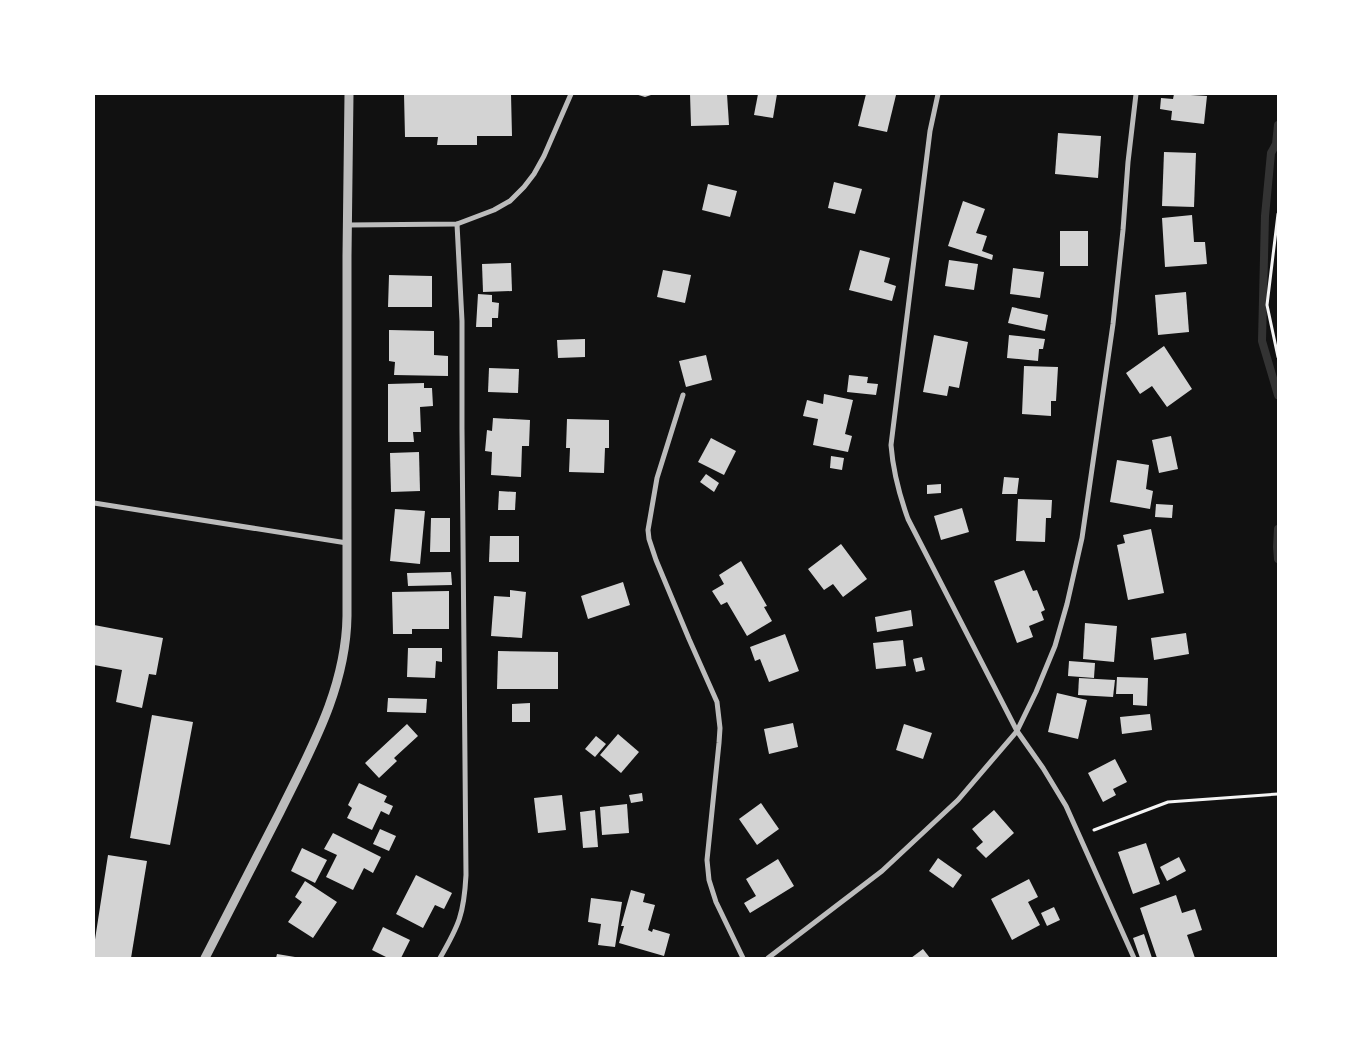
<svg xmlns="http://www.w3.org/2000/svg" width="1372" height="1052" font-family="Spectral,serif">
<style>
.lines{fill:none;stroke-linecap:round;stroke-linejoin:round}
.stream{stroke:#333;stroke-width:8}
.building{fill:#d3d3d3}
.path{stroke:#f5f5f5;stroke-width:3}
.minor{stroke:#bcbcbc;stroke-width:5}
.tertiary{stroke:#bcbcbc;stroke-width:9}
</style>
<rect width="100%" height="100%" fill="#111"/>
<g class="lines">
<!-- stream -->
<g class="stream">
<polyline points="1278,125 1276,144 1271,153 1265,216 1262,341 1278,395"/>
<polyline points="1278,529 1277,547 1278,559"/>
</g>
</g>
<!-- building -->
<g class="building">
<polygon points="404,94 511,94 512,136 477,136 477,145 437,145 438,137 405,137"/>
<polygon points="635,94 654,94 645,97"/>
<polygon points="690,94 727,94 729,125 691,126"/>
<polygon points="758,94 777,94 773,118 754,115"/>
<polygon points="866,94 896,95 887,132 858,126"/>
<polygon points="1174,94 1207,96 1204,124 1171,120 1172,111 1160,109 1161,98 1173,99"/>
<polygon points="1058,133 1101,136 1098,178 1055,174"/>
<polygon points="1164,152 1196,153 1194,207 1162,206"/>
<polygon points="834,182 862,189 855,214 828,208"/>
<polygon points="708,184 737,191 730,217 702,210"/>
<polygon points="963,201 985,209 976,233 987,236 982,251 993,255 992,260 948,246"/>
<polygon points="1192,215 1194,242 1205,242 1207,264 1165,267 1162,218"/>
<rect x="1060" y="231" width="28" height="35"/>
<polygon points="860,250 890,258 884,282 896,286 892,301 849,290"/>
<polygon points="949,260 978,264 974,290 945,286"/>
<polygon points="511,263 512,291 483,292 482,264"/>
<polygon points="1013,268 1044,272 1040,298 1010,294"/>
<polygon points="663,270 691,275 685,303 657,297"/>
<polygon points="389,275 432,276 432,307 388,307"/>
<polygon points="1186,292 1189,332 1158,335 1155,295"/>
<polygon points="478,294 492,295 492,302 499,303 498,318 492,318 492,327 476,327"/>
<polygon points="1012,307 1048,315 1045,331 1008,323"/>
<polygon points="389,330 434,331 434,355 448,356 448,376 394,375 395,362 389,361"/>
<polygon points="934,335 968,342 959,388 949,386 947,396 923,392"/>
<polygon points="1009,335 1045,339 1043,349 1039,349 1038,361 1007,358"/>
<polygon points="585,339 585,357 558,358 557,340"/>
<polygon points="1164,346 1192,389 1167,407 1152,386 1140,394 1126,373"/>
<polygon points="706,355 712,380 686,387 679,361"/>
<polygon points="1024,366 1058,367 1056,401 1051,401 1051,416 1022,414"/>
<polygon points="489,368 519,369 518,393 488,392"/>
<polygon points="849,375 868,377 867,383 878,384 876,395 847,392"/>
<polygon points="424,383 424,388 432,388 433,406 420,407 421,432 413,432 414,442 388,442 388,384"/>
<polygon points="824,394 853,400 845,434 852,436 848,452 813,445 818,419 803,416 807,400 823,404"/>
<polygon points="493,418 530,420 529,446 522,446 521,477 491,475 492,452 485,451 487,430 492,431"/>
<polygon points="567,419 609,420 609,448 605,448 604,473 569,472 570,448 566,448"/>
<polygon points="1171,436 1178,469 1159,473 1152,440"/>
<polygon points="711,438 736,451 724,475 698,462"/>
<polygon points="419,452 420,491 391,492 390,453"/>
<polygon points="831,456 844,458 842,470 830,468"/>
<polygon points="1117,460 1149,465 1146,489 1153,491 1150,509 1110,502"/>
<polygon points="706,474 719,483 714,492 700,482"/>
<polygon points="1004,477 1019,478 1017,494 1002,494"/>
<polygon points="941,484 941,493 927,494 927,485"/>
<polygon points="499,491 516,492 515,510 498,510"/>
<polygon points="1018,499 1052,500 1051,518 1046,518 1045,542 1016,541"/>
<polygon points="1156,504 1173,505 1172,518 1155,517"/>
<polygon points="962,508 969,532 941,540 934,516"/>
<polygon points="395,509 425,511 420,564 390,561"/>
<polygon points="431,518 450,518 450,552 430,552"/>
<polygon points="1151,529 1164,593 1128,600 1117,545 1125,543 1123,535"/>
<polygon points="490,536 519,536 519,562 489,562"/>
<polygon points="841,544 867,579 843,597 833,584 824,590 808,569"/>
<polygon points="741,561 767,606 764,607 772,621 747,636 727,602 721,605 712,591 724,584 719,575"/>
<polygon points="1024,570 1033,591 1037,590 1045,610 1041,612 1044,620 1029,626 1033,637 1017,643 994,581"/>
<polygon points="451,572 452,585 408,586 407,573"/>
<polygon points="623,582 630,605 588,619 581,596"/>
<polygon points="510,590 526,592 522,638 491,636 494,596 510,597"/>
<polygon points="449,591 449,629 412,629 412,634 393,634 392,592"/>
<polygon points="911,610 913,626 877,632 875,617"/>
<polygon points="1085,623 1117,626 1114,662 1083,659"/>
<polygon points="94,625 163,638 156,675 149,674 142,708 116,702 122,670 94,665"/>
<polygon points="1186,633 1189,654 1154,660 1151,638"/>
<polygon points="785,634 799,671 769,682 760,659 755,661 750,647"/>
<polygon points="903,640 906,666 876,669 873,643"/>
<polygon points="408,648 442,648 442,662 436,661 435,678 407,677"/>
<polygon points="498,651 558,652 558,689 497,689"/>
<polygon points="922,657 925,670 916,672 913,659"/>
<polygon points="1069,661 1095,663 1094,678 1068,676"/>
<polygon points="1117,677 1148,678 1147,706 1133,705 1133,694 1116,694"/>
<polygon points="1079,678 1115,680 1113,697 1078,695"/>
<polygon points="1057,693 1087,700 1078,739 1048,732"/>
<polygon points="388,698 427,699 426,713 387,712"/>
<polygon points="530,703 530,722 512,722 512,704"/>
<polygon points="1150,714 1152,730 1122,734 1120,717"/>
<polygon points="152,715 193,722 170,845 130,838"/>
<polygon points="793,723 798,747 769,754 764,729"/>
<polygon points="407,724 418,736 394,758 397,761 379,778 365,763"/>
<polygon points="904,724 932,733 923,759 896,750"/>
<polygon points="618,734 639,752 621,773 600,755"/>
<polygon points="596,736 606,744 595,757 585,749"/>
<polygon points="1115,759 1127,782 1113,789 1116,795 1103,802 1088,773"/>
<polygon points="359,783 387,796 384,802 393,806 389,815 381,811 372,830 347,818 352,808 348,805"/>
<polygon points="642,793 643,801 631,803 629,795"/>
<polygon points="562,795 566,830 538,833 534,798"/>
<polygon points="761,803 779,829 757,845 739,819"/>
<polygon points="627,804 629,833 602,835 600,807"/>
<polygon points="595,810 598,847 583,848 580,812"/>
<polygon points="994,810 1014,833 986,858 976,848 983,842 972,829"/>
<polygon points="380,829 396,836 389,851 373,844"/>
<polygon points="333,833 381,857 373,873 364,868 353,890 326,877 337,855 324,849"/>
<polygon points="1146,843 1160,884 1133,894 1118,852"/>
<polygon points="302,848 327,860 315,883 291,871"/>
<polygon points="108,855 147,861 131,958 94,958 94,946"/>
<polygon points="1179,857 1186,871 1167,881 1160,867"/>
<polygon points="938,858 962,875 953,888 929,871"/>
<polygon points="778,859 794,886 750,913 744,903 756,896 746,879"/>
<polygon points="416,875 452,893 444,909 435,905 423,928 396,914"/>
<polygon points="1029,879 1038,897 1028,902 1040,925 1012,940 991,899"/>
<polygon points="305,881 337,902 313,938 288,922 302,902 295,897"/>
<polygon points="631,890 645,894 643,902 655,905 648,930 652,932 653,929 670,934 664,956 619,943 624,926 621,926"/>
<polygon points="1176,895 1182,913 1195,909 1202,930 1187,935 1195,958 1157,958 1140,908"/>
<polygon points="591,898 622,902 615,947 598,945 601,924 588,922"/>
<polygon points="1054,907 1060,920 1047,926 1041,913"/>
<polygon points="383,927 410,940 401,958 388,958 372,950"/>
<polygon points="1144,934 1152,958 1140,958 1133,938"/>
<polygon points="923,949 930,958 911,958"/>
<polygon points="277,954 295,957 295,958 276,958"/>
</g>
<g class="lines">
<!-- path -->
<g class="path">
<polyline points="1278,214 1267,305 1278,357"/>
<polyline points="1094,830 1168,802 1278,794"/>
</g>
<!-- minor -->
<g class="minor">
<path d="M938,94L930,131L891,445C893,471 899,494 908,519L1017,731L1043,768L1066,806L1134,958"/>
<polyline points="348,225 457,224 494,210 510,201 524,187 534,174 544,156 571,94"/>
<polyline points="683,395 657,478 648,530 649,539 656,560 689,639 717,702 720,728 719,743 707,860 709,880 716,902 743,958"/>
<polyline points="94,503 347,543"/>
<path d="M440,958C459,925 464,914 466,875L462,429V321L457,224"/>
<polyline points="768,958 882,871 958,800 1017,731 1036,692 1055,646 1067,604 1082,538 1113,324 1123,230 1128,162 1136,94"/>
</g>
<!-- tertiary -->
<path class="tertiary" d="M205,958C230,910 255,861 280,812C311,749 346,688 347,616V256L349,94"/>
</g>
<!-- border -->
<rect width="1372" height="1052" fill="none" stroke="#ffffff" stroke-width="190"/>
</svg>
